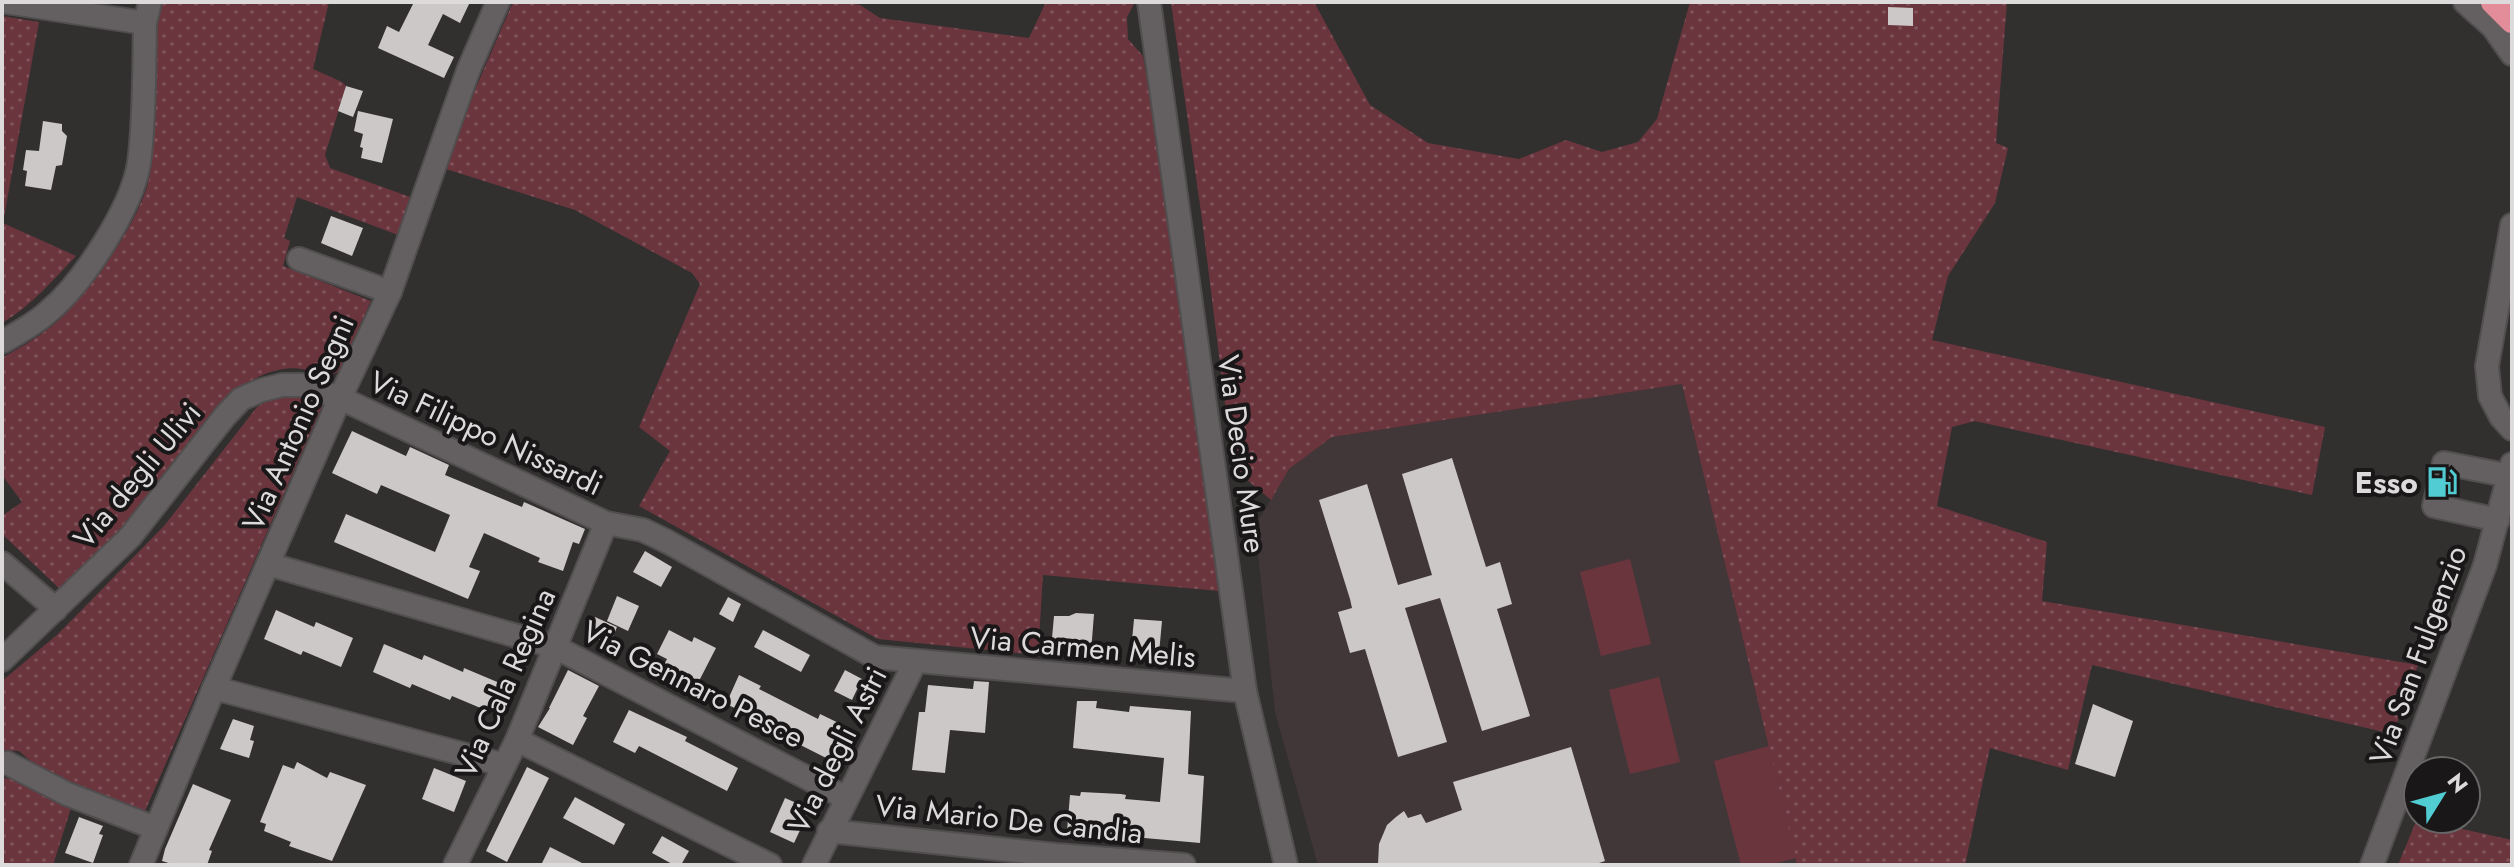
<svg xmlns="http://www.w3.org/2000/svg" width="2514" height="867" font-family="Jost,sans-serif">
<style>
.built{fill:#423738}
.grass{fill:url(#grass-dots)}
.green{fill:#6b353e}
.building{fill:#cdc8c8}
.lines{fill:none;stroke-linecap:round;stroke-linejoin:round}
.minor-casing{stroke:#504e4e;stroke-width:26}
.highway-casing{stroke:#504e4e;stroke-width:28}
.minor{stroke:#646061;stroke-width:22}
.highway{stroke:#e48d9a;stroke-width:24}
.labels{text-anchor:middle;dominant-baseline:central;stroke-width:8;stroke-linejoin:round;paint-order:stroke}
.street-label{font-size:30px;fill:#dcdada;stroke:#191717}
.poi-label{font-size:30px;font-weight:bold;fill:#dcdada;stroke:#191717;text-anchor:end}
</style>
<defs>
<pattern id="grass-dots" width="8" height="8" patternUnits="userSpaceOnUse" patternTransform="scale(2)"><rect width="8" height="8" fill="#6b353e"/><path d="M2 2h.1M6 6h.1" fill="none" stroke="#805259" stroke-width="1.8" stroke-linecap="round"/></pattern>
</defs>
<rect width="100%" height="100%" fill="#322f2f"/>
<!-- built -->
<polygon class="built" points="1682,384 1797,865 1318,865 1275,712 1255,526 1289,469 1332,437"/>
<!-- grass -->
<g class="grass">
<path d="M161,2H329L313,69L342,82L346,86L325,155L330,168L410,197L398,235L297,197L284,238L290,241L283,266L371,301L339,371L326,378C320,375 313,371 307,370C282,363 252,377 233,393L129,524L62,591L2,534V516L22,502L2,475V358C21,347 41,336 58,321C90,291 132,231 146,190C150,179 151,165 152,154C155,134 151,113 151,93C151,63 154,31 161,2Z"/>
<polygon points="513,2 838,2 860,5 880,18 1029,38 1046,2 1135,2 1127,17 1128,39 1143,56 1161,160 1216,549 1219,591 1043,575 1038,655 878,639 639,506 670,451 639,427 700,284 692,273 575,210 446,169 468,106"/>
<polygon points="1171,2 1314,2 1370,105 1428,143 1519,159 1566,140 1602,152 1638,142 1657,119 1690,2 2007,2 1996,143 2008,148 1995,203 1948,276 1932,340 2325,427 2312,495 1975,421 1952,427 1937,506 2047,542 2042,601 2418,665 2393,734 2092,665 2068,770 1990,748 1965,865 1797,865 1682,384 1332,437 1289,469 1271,500 1233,468 1202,219"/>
<path d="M2,16L39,22L3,223L76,256C53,280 31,306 2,323Z"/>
<polygon points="294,396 319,398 323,404 145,811 41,770 19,751 2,750 2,681 58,634 164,526 257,407 273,398"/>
<polygon points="2,778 16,779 72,805 53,865 2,865"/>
<polygon points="2417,819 2512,840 2512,865 2398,865"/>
</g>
<!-- green -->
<g class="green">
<polygon points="1630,559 1651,644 1601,656 1580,572"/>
<polygon points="1659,677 1680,762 1630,774 1609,690"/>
<polygon points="1769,746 1796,858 1769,865 1741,865 1714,761"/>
</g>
<!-- building -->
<g class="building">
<polygon points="414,2 470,2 460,23 443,14 428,45 454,57 444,78 378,48 387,26 399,32"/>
<polygon points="1888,7 1913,8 1913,26 1888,25"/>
<polygon points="346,86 363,91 353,117 338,111"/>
<polygon points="358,111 393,119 382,163 361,158 363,148 360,147 363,134 354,131"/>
<polygon points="43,121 62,124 62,131 67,136 62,165 56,166 51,190 25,186 27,171 23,170 26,150 39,151"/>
<polygon points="331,216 363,228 352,256 321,243"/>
<polygon points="352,431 406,456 410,447 449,465 445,475 522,507 524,502 585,529 579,544 573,542 563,571 538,562 540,558 484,533 469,567 480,571 468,599 334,542 346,514 435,552 450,515 381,485 377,494 332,473"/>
<polygon points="1452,458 1486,567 1500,562 1512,604 1497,609 1530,716 1482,731 1440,598 1405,608 1447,742 1398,757 1365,649 1350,653 1338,612 1352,608 1350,599 1319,500 1367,484 1398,585 1432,575 1402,474"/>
<polygon points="645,551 672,567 661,587 633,572"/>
<polygon points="617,596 639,606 628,631 607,621"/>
<polygon points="728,597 741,604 733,622 719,614"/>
<polygon points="276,610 314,627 316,622 353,638 341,667 303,651 301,655 264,639"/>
<polygon points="1076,613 1094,614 1091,652 1051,649 1054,616 1069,616"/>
<polygon points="595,617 617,627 610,644 587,635"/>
<polygon points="1134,619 1162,621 1159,653 1131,651"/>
<polygon points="669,630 692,642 694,637 716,648 699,681 664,665 667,659 657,654"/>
<polygon points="763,630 810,655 801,672 754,647"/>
<polygon points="384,644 422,660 424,655 463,672 464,668 502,684 490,712 452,696 450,700 412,684 410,688 373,672"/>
<polygon points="568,670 599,686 583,716 587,718 573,745 538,727 550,708 549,708"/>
<polygon points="845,670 862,679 852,700 834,691"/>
<polygon points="739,675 761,686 759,689 818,719 820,714 847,727 832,761 763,726 765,722 726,704"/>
<polygon points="974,681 989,682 985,733 950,730 945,773 912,770 919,712 925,712 928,685 973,689"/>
<polygon points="1077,701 1097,701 1096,708 1129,712 1130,706 1191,711 1188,774 1204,776 1200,843 1067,831 1070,795 1080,796 1081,792 1121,794 1126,795 1125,799 1160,802 1164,758 1073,748"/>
<polygon points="2093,704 2133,721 2115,777 2075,764"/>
<polygon points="629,710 687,737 685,741 738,768 727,791 639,746 635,753 613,742"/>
<polygon points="233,719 254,726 250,740 254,741 249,758 220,749"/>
<polygon points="1571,747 1605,861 1593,865 1378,865 1379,844 1387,825 1396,817 1404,811 1408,818 1421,814 1426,823 1462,810 1453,782"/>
<polygon points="297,762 327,778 330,772 366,785 332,861 289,846 291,842 264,831 266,824 260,822 283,765 294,769"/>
<polygon points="527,767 549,778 507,862 486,851"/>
<polygon points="434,768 466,781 454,812 422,799"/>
<polygon points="193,784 231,800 209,850 212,851 207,865 175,865 162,861 165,849"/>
<polygon points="575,797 625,824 614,845 563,818"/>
<polygon points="785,798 810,809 794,843 770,832"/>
<polygon points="79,817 103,826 99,834 103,835 93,863 65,853"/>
<polygon points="662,836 689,851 681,865 674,865 652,853"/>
<polygon points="550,847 586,865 541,865"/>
</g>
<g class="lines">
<defs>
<g id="minor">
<polyline points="6,2 145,23"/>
<polyline points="1149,2 1245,691 1286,865"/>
<polyline points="2465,2 2493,27 2512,54"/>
<polyline points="2512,225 2487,366 2490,396 2501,417 2512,429"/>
<polyline points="299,259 390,292"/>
<path d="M2,342C18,333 35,324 48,312C83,283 132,208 139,163C145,119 144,67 145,23L150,2"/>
<polyline points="2498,520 2434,506 2444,463 2510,476"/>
<polyline points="2,563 56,609"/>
<polyline points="268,564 555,647 846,798"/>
<polyline points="2,660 130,537 225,416 241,399 262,390 282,385 302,385 340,398 606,523 643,530 668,542 875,657 1245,691"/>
<polyline points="214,688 504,765"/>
<polyline points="517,740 770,865"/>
<polyline points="7,763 67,794 155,828"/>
<polyline points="829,831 1056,855 1184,865"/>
<polyline points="141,865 214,688 340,398 390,292 468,71 498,2"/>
<polyline points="455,865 517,740 606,523"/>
<polyline points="814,865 915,662"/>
<polyline points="2372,865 2485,565 2512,464"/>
</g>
<polyline id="highway" points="2493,2 2512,21"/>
</defs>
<!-- minor casing -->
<use href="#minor" class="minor-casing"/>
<!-- highway casing -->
<use href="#highway" class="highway-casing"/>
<!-- minor -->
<use href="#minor" class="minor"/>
<!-- highway -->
<use href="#highway" class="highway"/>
</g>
<!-- icons -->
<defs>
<symbol id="fuel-bare" viewBox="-9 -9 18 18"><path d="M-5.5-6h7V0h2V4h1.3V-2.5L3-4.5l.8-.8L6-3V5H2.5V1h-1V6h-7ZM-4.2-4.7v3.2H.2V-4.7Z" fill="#51ccd3" stroke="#191717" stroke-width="2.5" paint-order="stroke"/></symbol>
</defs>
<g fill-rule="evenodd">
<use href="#fuel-bare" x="2420" y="460" width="44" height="44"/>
</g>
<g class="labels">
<!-- street labels -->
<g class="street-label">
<text transform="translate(298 423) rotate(-66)">Via Antonio Segni</text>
<text transform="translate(486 433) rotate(25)">Via Filippo Nissardi</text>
<text transform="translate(1242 454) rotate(82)">Via Decio Mure</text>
<text transform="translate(137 475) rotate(-50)">Via degli Ulivi</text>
<text transform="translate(1083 647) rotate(5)">Via Carmen Melis</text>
<text transform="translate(2418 655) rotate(-70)">Via San Fulgenzio</text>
<text transform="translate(505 683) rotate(-66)">Via Cala Regina</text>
<text transform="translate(693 684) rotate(27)">Via Gennaro Pesce</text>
<text transform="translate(837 750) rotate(-63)">Via degli Astri</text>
<text transform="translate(1009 819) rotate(6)">Via Mario De Candia</text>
</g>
<!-- poi labels -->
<g class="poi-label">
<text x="2418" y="482">Esso</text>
</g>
</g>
<!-- border -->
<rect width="2514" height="867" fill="none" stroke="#dcdada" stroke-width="8"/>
<!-- north arrow -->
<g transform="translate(2442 795) rotate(53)"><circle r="38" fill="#191717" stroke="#676565" stroke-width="2"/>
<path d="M0-6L14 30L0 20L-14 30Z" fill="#51ccd3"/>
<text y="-12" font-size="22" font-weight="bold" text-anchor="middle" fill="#dcdada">N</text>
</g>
</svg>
